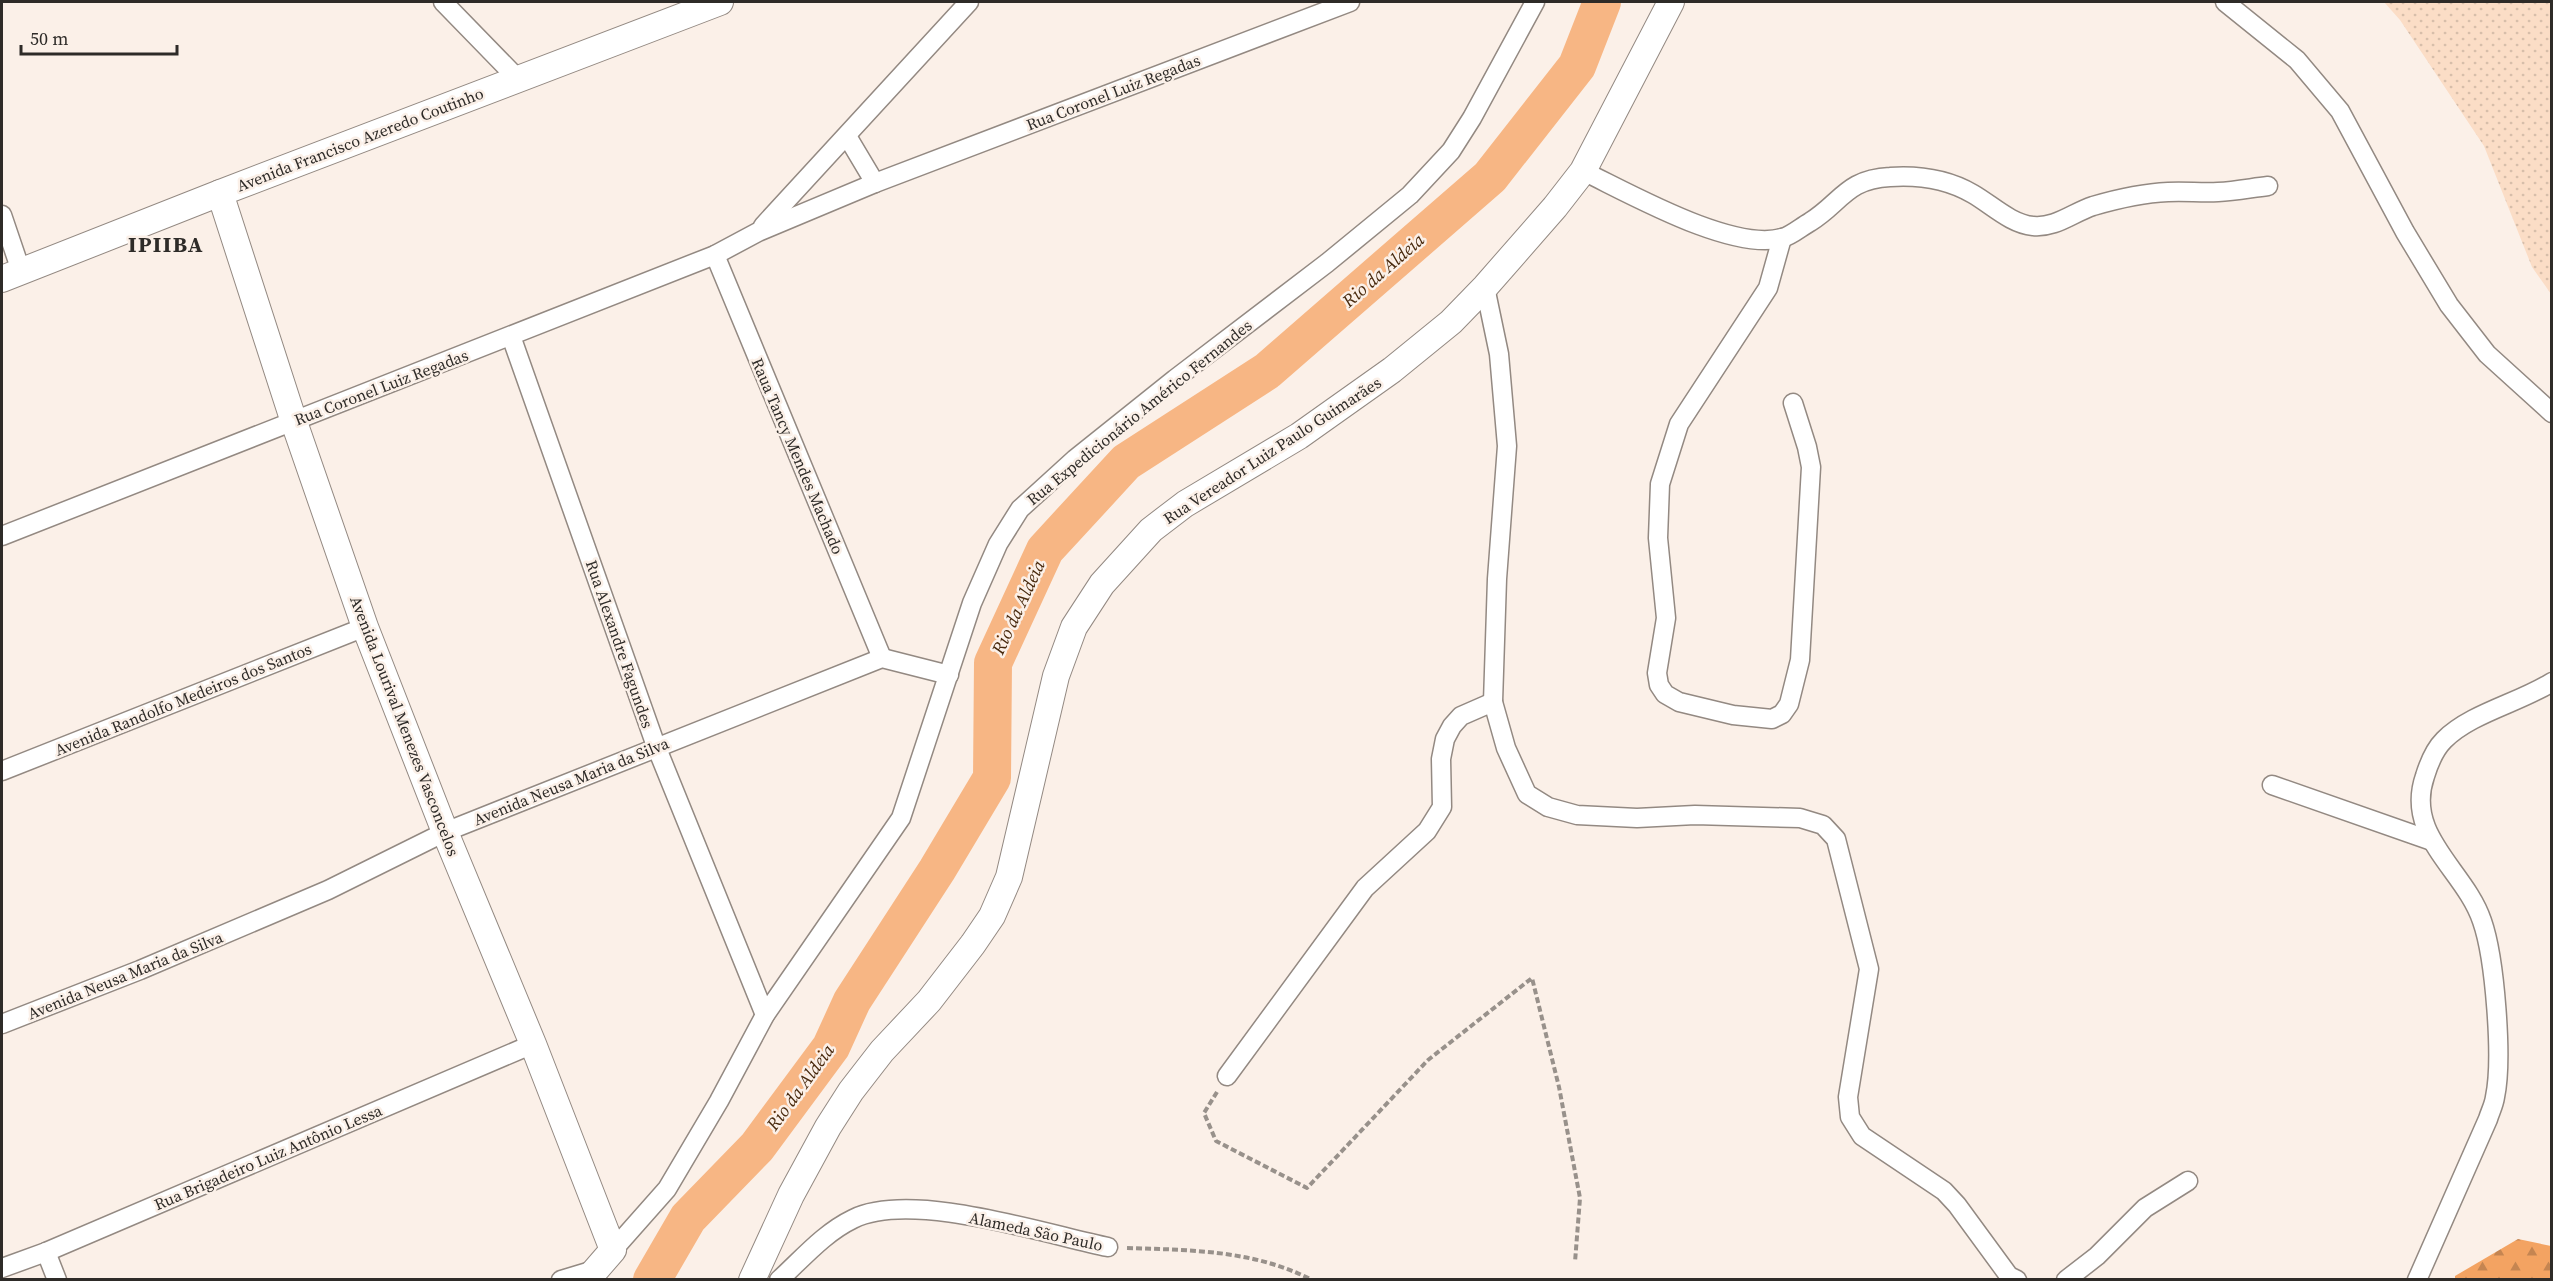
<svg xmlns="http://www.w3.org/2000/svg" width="2553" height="1281" font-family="'Source Serif 4',serif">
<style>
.grass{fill:url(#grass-dots)}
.forest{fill:url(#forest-firs)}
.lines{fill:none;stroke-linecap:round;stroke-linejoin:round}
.river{stroke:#f7b684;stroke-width:38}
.street-casing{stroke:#938982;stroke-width:21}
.secondary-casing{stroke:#938982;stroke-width:28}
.path{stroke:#98918b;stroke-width:4;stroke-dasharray:6 3;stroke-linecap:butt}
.street{stroke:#fff;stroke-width:18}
.secondary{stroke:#fff;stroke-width:26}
.labels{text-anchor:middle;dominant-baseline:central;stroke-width:5;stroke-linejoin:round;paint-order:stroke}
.street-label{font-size:16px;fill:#2e2b28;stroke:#fbf0e8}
.water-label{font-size:18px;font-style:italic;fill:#48290d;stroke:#fbf0e8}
.district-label{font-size:22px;font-weight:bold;letter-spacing:1.5px;fill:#2e2b28;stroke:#fbf0e8}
</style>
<defs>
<pattern id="grass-dots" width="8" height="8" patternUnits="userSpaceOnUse" patternTransform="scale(1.5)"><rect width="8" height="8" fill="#fbddc6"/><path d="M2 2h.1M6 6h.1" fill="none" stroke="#d7beaa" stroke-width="1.8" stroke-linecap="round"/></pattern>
<pattern id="forest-firs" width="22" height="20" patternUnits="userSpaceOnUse" patternTransform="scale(1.5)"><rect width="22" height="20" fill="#f3a362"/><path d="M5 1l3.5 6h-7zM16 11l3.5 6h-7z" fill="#c58551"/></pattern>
</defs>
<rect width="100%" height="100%" fill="#fbf0e8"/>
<!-- grass -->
<polygon class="grass" points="2384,2 2551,2 2551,294 2532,267 2484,146 2400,20"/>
<!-- forest -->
<polygon class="forest" points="2518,1239 2551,1246 2551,1279 2455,1279 2455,1276"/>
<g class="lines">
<!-- river -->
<polyline class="river" points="652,1280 688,1218 757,1147 831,1047 852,1001 937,870 992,778 993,663 1045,550 1126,462 1267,371 1490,177 1577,66 1602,2"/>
<defs>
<g id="street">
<polyline points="443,2 518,79"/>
<polyline points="2225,2 2297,60 2340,111 2405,232 2449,305 2487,354 2552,413"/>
<polyline points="847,136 875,183"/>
<path d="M1583,171C1629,193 1732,252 1782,238C1791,236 1801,227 1810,222C1841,203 1846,179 1890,177C1919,175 1949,180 1973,194C1992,205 2011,224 2033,226C2056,228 2072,213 2093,206C2117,199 2143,193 2168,192C2185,191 2202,193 2218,192C2235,191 2251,188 2268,186"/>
<polyline points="2,215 21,271"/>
<polyline points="763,226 969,2"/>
<polyline points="1782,238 1768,288 1679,424 1660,484 1658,538 1666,618 1657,673 1659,685 1665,694 1679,702 1733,715 1772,719 1782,714 1789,704 1800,660 1811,467 1807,447 1793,403"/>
<polyline points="715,255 882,658"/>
<polyline points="1485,287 1499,354 1507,446 1497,579 1493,702 1506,748 1527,794 1548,807 1577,815 1637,818 1695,815 1800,818 1823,825 1836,839 1869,969 1848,1097 1850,1117 1862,1136 1944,1191 1957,1205 2009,1276 2017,1280"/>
<polyline points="511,336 656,746 765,1015"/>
<polyline points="2,536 715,255 758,232 875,183 1350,2"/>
<polyline points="2,771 365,627"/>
<polyline points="2272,785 2432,841"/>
<polyline points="2,1024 140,970 328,890 445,832 882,658 949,675"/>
<polyline points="1227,1076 1365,888 1427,831 1442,807 1441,759 1445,739 1452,726 1461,716 1493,702"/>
<polyline points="613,1250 667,1189 719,1101 765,1015 901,818 972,603 998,544 1020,509 1075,459 1175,379 1327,263 1410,195 1451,151 1472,118 1535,2"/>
<polyline points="46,1252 57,1280"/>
<polyline points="2,1268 46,1252 533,1044"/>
<polyline points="561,1280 594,1270"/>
<path d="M779,1280C803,1258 824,1233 853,1219C911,1190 1045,1234 1108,1247"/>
<polyline points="2066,1280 2097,1256 2145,1208 2188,1181"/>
<path d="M2417,1280L2488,1119C2490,1112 2494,1105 2495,1097C2503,1059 2495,958 2482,921C2465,870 2404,836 2425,776C2429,763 2434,750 2444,740C2471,713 2519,703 2552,682"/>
</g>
<g id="secondary">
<polyline points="220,193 294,422 365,627 445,832 533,1044 613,1250 587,1280"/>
<polyline points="2,279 220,193 720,2"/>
<polyline points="752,1280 791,1195 828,1127 851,1091 882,1051 929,1001 973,944 992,916 1009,877 1056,676 1074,627 1102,584 1151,530 1185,504 1299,436 1392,370 1451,322 1485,287 1555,207 1583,171 1671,2"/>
</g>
</defs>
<!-- street casing -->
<use href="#street" class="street-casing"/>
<!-- secondary casing -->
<use href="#secondary" class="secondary-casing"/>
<!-- path -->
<g class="path">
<polyline points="1217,1092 1204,1113 1216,1141 1307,1188 1428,1060 1532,978 1559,1087 1580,1198 1575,1262"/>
<path d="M1127,1248C1191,1250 1254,1250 1312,1280"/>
</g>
<!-- street -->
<use href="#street" class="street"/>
<!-- secondary -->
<use href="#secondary" class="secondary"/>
</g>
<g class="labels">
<!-- street labels -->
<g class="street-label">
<text transform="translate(1113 92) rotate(-21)">Rua Coronel Luiz Regadas</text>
<text transform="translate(360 139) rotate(-21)">Avenida Francisco Azeredo Coutinho</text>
<text transform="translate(381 387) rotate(-21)">Rua Coronel Luiz Regadas</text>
<text transform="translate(1139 412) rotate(-39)">Rua Expedicionário Américo Fernandes</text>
<text transform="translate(1272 450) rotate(-33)">Rua Vereador Luiz Paulo Guimarães</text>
<text transform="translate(798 456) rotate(67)">Raua Tancy Mendes Machado</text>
<text transform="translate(620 644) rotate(71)">Rua Alexandre Fagundes</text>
<text transform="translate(183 699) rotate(-22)">Avenida Randolfo Medeiros dos Santos</text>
<text transform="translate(405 726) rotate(69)">Avenida Lourival Menezes Vasconcelos</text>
<text transform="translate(571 781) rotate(-22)">Avenida Neusa Maria da Silva</text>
<text transform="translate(125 975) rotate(-22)">Avenida Neusa Maria da Silva</text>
<text transform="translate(268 1157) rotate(-23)">Rua Brigadeiro Luiz Antônio Lessa</text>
<text transform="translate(1036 1231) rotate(12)">Alameda São Paulo</text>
</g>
<!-- water labels -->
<g class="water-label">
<text transform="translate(1383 270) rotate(-41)">Rio da Aldeia</text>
<text transform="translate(1018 607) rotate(-65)">Rio da Aldeia</text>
<text transform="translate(800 1087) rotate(-54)">Rio da Aldeia</text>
</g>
<!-- district labels -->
<g class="district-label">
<text x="166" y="244">IPIIBA</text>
</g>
</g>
<!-- border -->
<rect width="2553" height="1281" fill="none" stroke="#2e2b28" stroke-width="6"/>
<!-- scale -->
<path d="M21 45v9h156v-9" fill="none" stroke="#2e2b28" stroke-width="3"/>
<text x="30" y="45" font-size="18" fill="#2e2b28" stroke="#fbf0e8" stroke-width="4.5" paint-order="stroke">50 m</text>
</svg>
